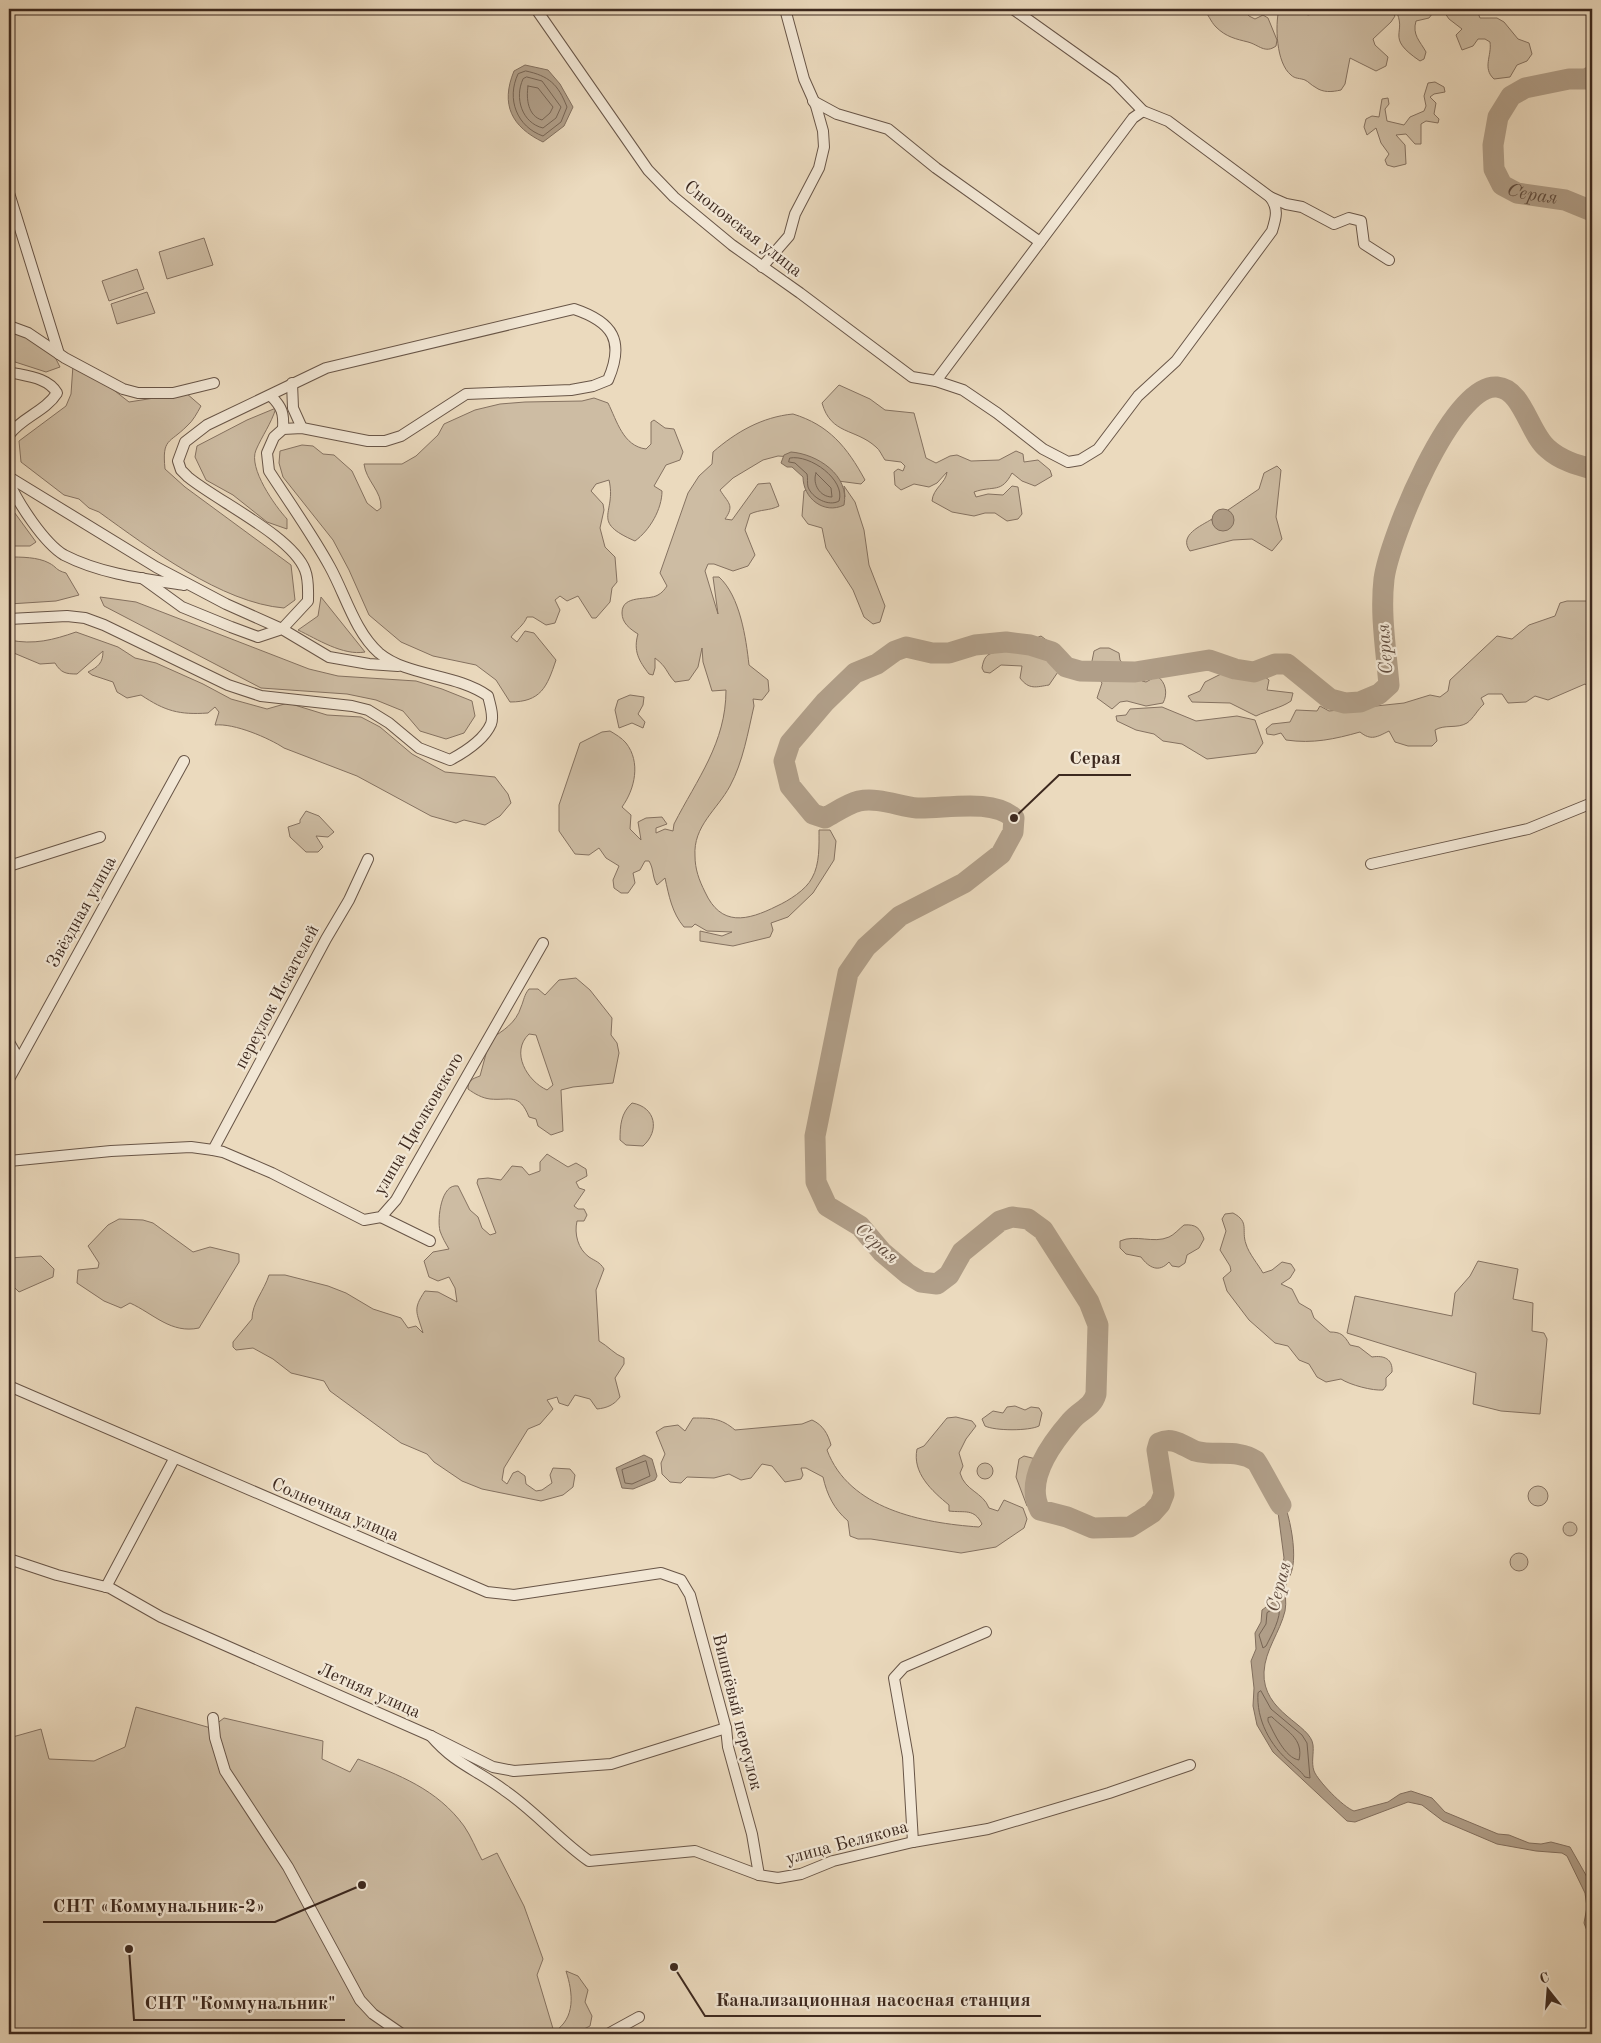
<svg xmlns="http://www.w3.org/2000/svg" width="1601" height="2043" font-family="'Old Standard TT',serif">
<style>
.green{fill:#cdbca3;stroke:#857261;fill-rule:evenodd}
.water{fill:#b09e88;stroke:#826f5e}
.lines{fill:none;stroke-linecap:round;stroke-linejoin:round}
.shore{stroke:#766454;stroke-width:1}
.river{stroke:#b09e88;stroke-width:21}
.minor-casing{stroke:#685547;stroke-width:12}
.minor{stroke:#f2e7d5;stroke-width:10}
.labels{text-anchor:middle;dominant-baseline:central;stroke-width:4.5;stroke-linejoin:round;paint-order:stroke}
.street-label{font-size:18px;fill:#3d291f;stroke:#f2e7d5}
.water-label{font-size:19px;font-style:italic;fill:#604c3e;stroke:#f2e7d5}
.leader{fill:none;stroke:#3d291f;stroke-width:2}
.callout-dot{fill:#3d291f;stroke:#f2e7d5;stroke-width:2}
.callout-label{font-size:19px;text-anchor:middle;font-weight:bold;fill:#3d291f;stroke:#f2e7d5;stroke-width:4.5;stroke-linejoin:round;paint-order:stroke}
</style>
<rect width="100%" height="100%" fill="#ebdabe"/>
<filter id="stains"><feTurbulence type="fractalNoise" baseFrequency=".004" numOctaves="4"/><feColorMatrix values="0 0 0 0 .2 0 0 0 0 .09 0 0 0 0 .02 0 0 0 .5 -.17"/></filter>
<radialGradient id="worn" r=".72"><stop offset=".6" stop-color="#630" stop-opacity="0"/><stop offset="1" stop-color="#630" stop-opacity=".3"/></radialGradient>
<!-- green -->
<g class="green">
<path d="M1202,9H1243L1249,16L1255,19L1263,15L1268,18L1277,40L1276,46C1265,54 1259,45 1248,42C1236,39 1226,37 1216,27C1210,21 1209,14 1202,9Z"/>
<path d="M1279,9L1299,10L1308,15L1330,9L1392,11L1395,16L1391,22L1373,39L1375,45L1388,57L1386,66L1376,71L1350,58L1345,84L1341,90C1332,92 1323,93 1315,87C1311,85 1309,82 1305,80C1300,78 1295,79 1291,75C1276,63 1275,25 1279,9Z"/>
<path d="M1395,9H1436L1429,18L1416,21C1412,35 1420,41 1426,52L1424,59L1420,61C1383,36 1409,34 1395,9Z"/>
<path d="M1442,9H1481L1478,13L1480,18H1497L1504,22L1518,39L1529,43L1532,54L1527,61L1517,65L1510,77L1494,79C1482,68 1492,56 1490,42L1485,39H1478L1473,46L1462,50L1456,35L1462,29L1449,19Z"/>
<polygon points="1435,82 1444,87 1445,92 1434,94 1430,97 1436,103 1434,114 1439,119 1438,123 1426,121 1421,124 1421,144 1415,144 1406,134 1396,135 1405,145 1406,164 1394,167 1387,165 1385,160 1389,154 1381,143 1376,128 1367,135 1364,127 1366,119 1372,116 1379,117 1382,99 1388,98 1389,104 1385,109 1387,121 1404,125 1410,117 1424,111 1426,106 1424,96 1428,83"/>
<polygon points="204,238 213,265 167,279 159,252"/>
<polygon points="137,269 144,289 109,301 102,281"/>
<polygon points="147,292 155,313 117,324 111,304"/>
<polygon points="9,332 16,332 50,347 60,367 46,372 9,360"/>
<path d="M73,365L106,384L129,402L186,393L201,406C197,413 193,421 187,426C169,444 162,438 165,469L185,487L291,565L295,600L284,608C222,603 149,548 99,512L89,508L79,499L64,495L21,462L19,441L66,406L71,394Z"/>
<path d="M839,385L870,399L885,410L914,413L926,458L936,463L950,456L957,455L971,461L999,460L1016,451L1023,454L1024,462L1038,460L1050,470L1052,476L1035,486L1022,481L1012,473C1001,494 994,485 974,492L976,497L988,494L1003,495L1012,486L1018,487L1022,514L1018,519L1007,521L995,513H985L974,516L952,512L932,501C933,488 946,483 947,472L937,483L929,487L914,484L901,490L895,485L894,472L898,469L903,471L905,466L901,462L885,460C882,456 880,450 876,447C855,428 831,435 822,403Z"/>
<path d="M594,398L608,403C617,421 623,446 646,449L651,444V422L654,420L665,428L674,429L683,452L680,460L666,465L654,486L662,491C662,509 650,530 635,541C589,521 617,514 609,480L596,484L591,491L603,504L604,510L600,528L605,547L615,557L617,582L612,588L610,602L596,618H592L578,596L567,601L560,596L555,600L560,610L555,623L546,625L533,617H527C524,625 516,630 511,637L517,642L525,631L534,633L556,660C547,687 541,702 510,702L496,680L476,665L433,656L401,642L369,615L349,570L333,540L283,477L279,463L280,451L302,445L313,446L323,454L334,455L352,471L367,503L377,511L381,508C382,491 366,481 364,464H402L416,456L438,435L444,424L475,410L500,404L525,402L582,401Z"/>
<path d="M276,408C271,424 262,436 256,450C248,468 275,506 287,519V529L267,522L233,495L206,480L195,457L197,446L247,420Z"/>
<path d="M793,414C829,425 847,447 865,480L861,484L838,481L806,458L778,456L763,460L733,478L720,490C728,503 735,505 725,519L732,520L758,484L770,483L779,506C769,511 761,509 750,514L745,530L755,555L748,566L733,571L714,564H708L705,571L718,614L713,577H719C740,596 746,638 749,665L768,680L769,691L762,700L753,699L754,706C748,732 743,762 730,786C717,810 693,826 695,856C695,869 699,880 705,892C721,927 747,921 777,906C788,901 806,890 812,878C820,864 819,845 819,830H830L836,841L834,860L813,893L788,917L771,923L773,930L770,937L733,946L700,941V931L722,936L732,932L707,931L695,924L692,927H684C672,913 669,896 665,878L657,885C652,877 654,869 649,861H645L640,870L633,873L635,883L628,893H621L614,888L613,880L619,866L606,858L599,848L589,855L575,854L559,831V805L580,743L602,732L610,731C615,734 622,738 626,743C641,762 635,789 622,807L631,815L630,829L641,840L638,822L646,818L662,817L667,824L656,828V833L665,829L673,831L674,824C697,779 726,743 726,690L712,691L703,662L702,648L698,667L689,680L675,682C665,671 668,668 655,658V668L653,675L649,674C639,661 633,651 638,634C630,629 622,623 622,613C622,594 648,601 658,595C662,593 665,589 667,586L660,573L688,493L699,476L712,464L713,452C736,432 762,417 793,414Z"/>
<path d="M1277,466L1281,470L1276,517L1282,539L1272,551L1252,539L1233,540L1190,551C1178,535 1201,526 1212,519V521L1233,517L1228,510L1259,489L1264,473Z"/>
<polygon points="844,486 855,502 864,530 869,565 885,606 880,622 873,624 864,617 853,590 826,548 822,528 808,524 802,516 804,491 809,489 845,497"/>
<polygon points="9,505 36,542 30,546 9,546"/>
<path d="M9,557C21,557 38,557 49,563C57,567 55,570 66,573L79,595L56,601L9,604Z"/>
<polygon points="100,597 136,602 309,669 338,676 416,681 442,689 472,701 475,716 464,733 446,739 420,731 403,711 376,700 347,694 261,688 104,606"/>
<path d="M321,597L365,652C343,656 317,639 298,630L318,616Z"/>
<path d="M1567,601H1592V689L1585,684L1548,700L1535,696L1526,702L1508,703L1502,694H1488L1481,698L1484,704C1478,709 1473,719 1467,723C1457,729 1445,724 1435,730L1437,741L1432,746H1408L1395,742L1389,731C1377,737 1371,741 1360,732C1335,739 1313,744 1286,740L1281,733L1274,735L1267,734L1266,729L1272,724L1290,722L1296,710L1317,711L1320,706L1329,711L1404,703L1430,695L1440,697L1448,691L1450,680L1497,636L1512,639L1529,625L1555,616L1560,603Z"/>
<path d="M76,632L118,647L135,658L156,663L203,684L231,699L267,709L288,703L327,715L361,717L380,727L412,754L445,772L495,777L508,794L511,803L500,816L485,825L464,820L456,823L431,816L357,776L284,748C269,738 234,723 215,725L219,712L215,707L208,713C179,715 165,711 141,695L127,698L117,692L113,682L92,675L88,672C98,667 103,663 103,651L77,674C66,674 61,673 55,663L40,664L9,651V640C34,645 53,640 76,632Z"/>
<path d="M1041,636L1053,645V651L1059,657L1058,663L1060,669L1049,685C1036,687 1029,690 1020,678L1022,666L1001,665L990,673L984,672L982,668C985,649 994,655 1005,649C1009,647 1012,643 1015,640L1029,641Z"/>
<path d="M1100,648H1109L1119,653L1120,660L1130,673L1141,675L1142,681L1146,682L1157,676C1166,682 1168,694 1163,703L1146,706L1127,701L1120,702L1112,709L1097,698L1102,683L1096,675L1101,668L1094,665L1092,661L1094,651Z"/>
<path d="M1229,670L1240,672L1247,679L1261,674L1269,680L1267,690L1293,693L1291,701C1281,708 1268,710 1256,716L1230,703L1192,702L1188,696L1200,691L1205,682Z"/>
<polygon points="630,695 644,697 643,705 638,714 645,722 643,728 632,723 619,728 615,710 618,700"/>
<polygon points="1162,707 1196,721 1237,716 1255,720 1263,743 1256,753 1207,759 1182,744 1163,741 1154,734 1136,730 1117,721 1116,716 1126,715 1130,709"/>
<polygon points="306,811 319,816 334,832 328,837 316,836 323,847 318,852 306,852 290,837 288,827 300,823 300,820"/>
<path d="M576,978L590,990L612,1018L611,1035L617,1043L619,1053L613,1083L573,1087L561,1090L563,1131L551,1135L538,1126L536,1119L529,1117C519,1092 510,1101 490,1099C482,1098 475,1094 468,1089C468,1080 472,1079 480,1076L490,1039C503,1031 516,1023 521,1007C524,1000 524,995 529,989H538L545,995L559,980ZM529,1034L536,1035L553,1085L547,1090C527,1081 510,1052 529,1034Z"/>
<path d="M632,1103C656,1107 660,1131 643,1146L626,1145L620,1140C620,1125 621,1113 632,1103Z"/>
<path d="M547,1154L568,1167L576,1163L586,1169L587,1176L576,1182L579,1188L585,1190L574,1206L578,1209H584L587,1215L584,1221H577C574,1234 578,1249 589,1257C595,1261 600,1262 604,1269L596,1290L599,1341C608,1346 614,1354 624,1358V1364L615,1378L620,1397C614,1405 607,1408 597,1409L590,1399L575,1395L568,1406L559,1403L557,1397L547,1400L553,1409L540,1424L528,1429L504,1468L502,1480L507,1484L513,1473L518,1471L525,1476L526,1484L536,1491L542,1490L552,1483L550,1475L553,1468L570,1469L575,1475L573,1487L563,1495L541,1501L482,1489L462,1481L434,1462L427,1454L401,1443L330,1391L324,1381L291,1373L273,1359L253,1348L236,1350L233,1347V1342L252,1319C252,1303 264,1291 269,1275H285L328,1286L346,1293L373,1309L401,1318L408,1328L416,1326L423,1333C417,1312 412,1310 425,1291L438,1292L457,1302L455,1288L449,1277L438,1281L429,1277L424,1261L433,1252L449,1249C446,1244 442,1237 440,1231C437,1219 441,1183 458,1186L470,1210L478,1217L482,1228L490,1235L496,1233L477,1183L478,1179L488,1178L501,1180L512,1166L522,1167L529,1175L540,1171V1162Z"/>
<path d="M1233,1213C1250,1222 1241,1230 1246,1244C1249,1254 1258,1264 1263,1273L1272,1270L1282,1262L1291,1264L1295,1270L1290,1278L1281,1284L1292,1289L1299,1303L1311,1310L1314,1318L1330,1332C1341,1332 1344,1335 1350,1345L1359,1347L1372,1357C1384,1355 1393,1359 1392,1372L1386,1378V1386L1383,1390C1373,1391 1350,1385 1341,1379L1326,1382L1317,1377L1309,1364L1299,1360L1288,1346L1275,1343L1249,1320L1227,1291L1223,1278L1231,1271L1230,1266L1220,1250L1226,1231L1222,1219L1225,1214Z"/>
<path d="M119,1219L143,1220L153,1223L193,1252L210,1247L239,1254V1262L199,1328C171,1334 154,1314 130,1303L121,1308L104,1301L77,1283L78,1270L98,1268L99,1263L88,1246L108,1225Z"/>
<path d="M1184,1225C1196,1224 1200,1228 1204,1239L1199,1248L1187,1255L1185,1263L1179,1267L1172,1266L1169,1262C1159,1273 1149,1268 1141,1257L1126,1254L1120,1248V1241C1136,1234 1153,1244 1169,1237C1174,1235 1180,1228 1184,1225Z"/>
<polygon points="41,1256 54,1269 53,1277 19,1292 9,1282 9,1258"/>
<polygon points="1478,1261 1518,1269 1513,1299 1533,1303 1532,1331 1544,1333 1547,1339 1540,1414 1501,1411 1473,1404 1476,1373 1347,1333 1355,1296 1452,1316 1455,1293 1470,1276"/>
<path d="M1015,1406L1025,1410L1031,1407L1039,1408L1042,1413L1039,1426C1029,1431 995,1431 985,1426L982,1419L993,1411L1003,1413L1007,1407Z"/>
<path d="M956,1417L972,1421L976,1426L966,1439L959,1453L963,1466L960,1473C965,1491 983,1492 989,1508L998,1511L1004,1500L1023,1508L1027,1519L1024,1528L996,1547L961,1553L871,1539H858L850,1536L848,1521C834,1509 827,1495 823,1477L806,1468H801L803,1475L801,1479L785,1482L772,1466L762,1464L751,1478L741,1480L729,1474L714,1478L687,1477L681,1483L670,1482L662,1474L661,1463L665,1454L656,1432L664,1427L678,1425L685,1431L693,1418C711,1418 721,1418 735,1430L802,1424L812,1420C823,1425 828,1434 831,1445L827,1450C849,1509 922,1523 979,1527L982,1524C974,1508 965,1513 949,1511V1505C932,1491 912,1473 917,1449L924,1446L947,1418Z"/>
<polygon points="1024,1456 1036,1459 1035,1469 1043,1479 1044,1487 1039,1503 1034,1506 1027,1506 1016,1477 1019,1459"/>
<circle cx="985" cy="1471" r="8"/>
<circle cx="1538" cy="1496" r="10"/>
<circle cx="1570" cy="1529" r="7"/>
<circle cx="1519" cy="1562" r="9"/>
<path d="M136,1707L211,1728L224,1718L323,1741L322,1759L350,1772L358,1759C399,1775 437,1789 464,1826C471,1836 476,1849 482,1860L497,1853L524,1906L543,1959L537,1975L554,2032C576,2018 573,1993 566,1971L578,1976L588,1990L585,2002L592,2016L590,2026L574,2034H9V1738L41,1729L49,1759L94,1761L125,1747Z"/>
</g>
<!-- water -->
<g class="water">
<path d="M525,65L548,70L560,84L573,107L564,126L543,142C512,127 500,105 514,71Z"/>
<path d="M791,452C817,454 850,475 844,505C824,515 803,498 803,477L792,467H787L781,463L784,455Z"/>
<circle cx="1223" cy="520" r="11"/>
<polygon points="644,1455 652,1459 657,1476 655,1480 633,1489 622,1488 616,1468"/>
<path d="M1271,1479C1287,1496 1298,1548 1292,1570C1291,1575 1287,1580 1286,1584C1284,1593 1287,1602 1285,1611C1280,1632 1265,1650 1264,1672C1262,1713 1311,1724 1313,1745C1314,1754 1311,1762 1314,1771C1318,1781 1343,1807 1354,1811L1388,1802L1400,1794L1411,1791L1432,1798L1445,1812L1498,1834L1509,1835L1529,1843L1541,1844L1551,1842L1570,1847L1591,1884L1592,1944L1584,1923L1587,1907L1585,1893L1567,1856L1562,1853L1536,1851L1497,1844L1443,1821L1422,1805L1408,1802L1355,1822L1347,1821L1273,1752L1257,1725L1253,1706L1254,1688L1251,1661L1256,1649L1255,1633L1261,1622L1262,1610L1273,1602L1284,1558L1278,1512L1261,1484Z"/>
</g>
<g class="lines">
<!-- shore -->
<g class="shore">
<path d="M526,71C549,76 558,84 567,107L561,122L543,136C517,127 506,99 518,74Z"/>
<path d="M527,77L542,81L561,107L556,118L543,128C522,123 514,98 523,79Z"/>
<path d="M528,86L538,88L553,107L550,113L542,120C528,116 526,99 528,86Z"/>
<path d="M790,458C810,454 846,480 839,501C829,507 812,498 808,487C807,483 808,478 807,474L795,463L789,462Z"/>
<path d="M816,473L831,488L832,497C820,497 812,484 816,473Z"/>
<polygon points="646,1461 650,1476 632,1484 625,1483 622,1470"/>
<path d="M1279,1606C1282,1617 1271,1636 1266,1646L1263,1648L1259,1635L1266,1624L1267,1613Z"/>
<path d="M1261,1691L1271,1709L1302,1735L1307,1743L1310,1778L1305,1777C1300,1770 1296,1768 1291,1763C1270,1746 1256,1719 1258,1693Z"/>
<path d="M1272,1717C1286,1731 1304,1738 1299,1760C1285,1758 1274,1733 1268,1721V1718Z"/>
</g>
<!-- river -->
<g class="river">
<path id="s1" d="M1592,76L1586,79H1569L1525,88L1511,96L1498,117L1493,145L1494,169L1502,185L1517,193L1565,200L1592,211"/>
<path d="M1281,1505C1277,1499 1258,1463 1256,1461C1237,1448 1215,1457 1195,1451C1183,1446 1173,1436 1159,1443L1157,1450L1164,1494L1160,1504L1152,1513L1130,1527L1093,1528L1067,1517L1040,1510C1024,1480 1051,1444 1071,1421C1080,1410 1092,1408 1096,1394L1098,1325L1089,1302L1043,1230L1028,1219L1012,1217L1000,1221L962,1252L949,1275L937,1284L921,1282L908,1274L882,1252L860,1226L827,1206L816,1182L815,1136L848,973L866,947L900,916L964,883L1001,854L1013,832L1014,818C992,798 945,809 917,808C899,806 877,797 859,801C847,804 836,812 825,818L813,814L790,786L784,761L790,743L825,702L855,673L877,664L895,651L906,647L932,653H949L975,645L1006,642L1030,645L1052,652L1066,667L1080,671L1135,672L1209,660L1235,669L1254,672L1275,664H1287L1330,699L1345,703L1360,702L1379,694L1389,685C1386,649 1380,614 1384,579C1389,540 1452,383 1497,387C1523,389 1529,434 1548,449C1560,460 1577,465 1592,469"/>
</g>
<defs>
<g id="minor">
<polyline points="536,9 648,170 674,197 732,245 800,293 912,377 936,381"/>
<polyline points="1013,9 1114,81 1143,111 1168,121 1270,197 1286,204 1302,207 1334,224 1349,218 1361,221 1364,244 1389,260"/>
<polyline points="813,101 837,114 888,129 936,168 1040,242"/>
<path d="M1143,111L1133,118L936,381L963,390L997,413L1043,449L1068,462L1080,460L1098,449L1138,396L1176,361L1272,231C1276,218 1279,209 1270,197"/>
<polyline points="9,193 59,354"/>
<polyline points="762,267 789,236 795,214 819,168 824,147 823,131 816,106 804,79 785,9"/>
<polyline points="9,326 28,333 65,358 123,389 138,393 173,393 214,383"/>
<path d="M9,372C25,376 48,377 57,393C45,412 22,417 9,435"/>
<polyline points="292,383 293,408 302,428"/>
<path d="M271,396C282,407 284,413 283,429"/>
<path d="M9,477L156,567L226,604L282,629L308,601C308,590 309,580 305,570C292,536 217,501 188,477L181,470L178,461L185,442L207,425L326,368L574,309C613,322 625,341 608,380L593,386L571,390L466,394L401,436L385,441H368L302,428L283,429L274,437L267,453L269,471C289,502 312,534 330,567C345,594 355,632 379,653C408,677 455,673 488,696C490,704 494,716 491,724C484,740 465,752 450,760L419,748L389,723L368,710L352,706L261,696L228,685L104,625L85,618L67,616L9,619"/>
<path d="M9,482C18,503 44,543 64,555C101,574 144,579 184,585"/>
<polyline points="142,578 182,607 231,627 258,637 282,629 329,657 369,664 398,666"/>
<polyline points="1371,864 1528,829 1592,803"/>
<polyline points="9,866 100,837"/>
<polyline points="9,1042 19,1060"/>
<polyline points="9,1079 184,761"/>
<polyline points="213,1150 326,939 349,900 368,859"/>
<polyline points="9,1161 111,1151 191,1147 213,1150 223,1152 272,1173 364,1220 381,1217 396,1200 543,943"/>
<polyline points="381,1217 430,1241"/>
<polyline points="9,1386 487,1592 514,1595 661,1573 681,1580 690,1595 726,1728 728,1747 752,1834 759,1875"/>
<polyline points="9,1559 57,1575 110,1588 161,1617 431,1736 493,1767 514,1771 611,1764 726,1728"/>
<polyline points="106,1587 174,1459"/>
<polyline points="213,1718 215,1738 225,1771 288,1867 360,2000 373,2014 402,2034"/>
<path d="M431,1736C456,1765 476,1769 504,1790C535,1811 559,1840 589,1861L695,1851L759,1875L778,1878L801,1874L833,1861L913,1842L988,1829L1109,1793L1190,1765"/>
<polyline points="913,1842 908,1757 894,1678 904,1667 986,1632"/>
<polyline points="608,2034 639,2017"/>
</g>
</defs>
<!-- minor casing -->
<use href="#minor" class="minor-casing"/>
<!-- minor -->
<use href="#minor" class="minor"/>
</g>
<g class="labels">
<!-- street labels -->
<g class="street-label">
<text transform="translate(743 229) rotate(38)">Сноповская улица</text>
<text transform="translate(82 912) rotate(-61)">Звёздная улица</text>
<text transform="translate(277 997) rotate(-62)">переулок Искателей</text>
<text transform="translate(419 1124) rotate(-60)">улица Циолковского</text>
<text transform="translate(335 1510) rotate(23)">Солнечная улица</text>
<text transform="translate(369 1691) rotate(24)">Летняя улица</text>
<text transform="translate(737 1712) rotate(76)">Вишнёвый переулок</text>
<text transform="translate(847 1843) rotate(-15)">улица Белякова</text>
</g>
<!-- water labels -->
<g class="water-label">
<text stroke="none"><textPath href="#s1" startOffset="212">Серая</textPath></text>
<text transform="translate(1386 649) rotate(-94)">Серая</text>
<text transform="translate(876 1244) rotate(42)">Серая</text>
<text transform="translate(1280 1587) rotate(-75)">Серая</text>
</g>
</g>
<!-- callouts -->
<path class="leader" d="M1014 818L1059 775H1131M362 1885L275 1922H43M674 1967L705 2016H1041M129 1949L134 2020H345"/>
<g class="callout-dot">
<circle cx="1014" cy="818" r="5"/>
<circle cx="362" cy="1885" r="5"/>
<circle cx="674" cy="1967" r="5"/>
<circle cx="129" cy="1949" r="5"/>
</g>
<g class="callout-label">
<text x="1095" y="764">Серая</text>
<text x="159" y="1912">СНТ «Коммунальник-2»</text>
<text x="873" y="2006">Канализационная насосная станция</text>
<text x="240" y="2009">СНТ "Коммунальник"</text>
</g>
<!-- margin -->
<rect width="1601" height="2043" fill="none" stroke="#ebdabe" stroke-width="30"/>
<rect x="10" y="10" width="1581" height="2023" fill="none" stroke="#3d291f" stroke-width="2.5"/>
<rect x="15" y="15" width="1571" height="2013" fill="none" stroke="#3d291f"/>
<!-- north arrow -->
<g transform="translate(1548 1990) rotate(343)" stroke="#f2e7d5" stroke-width="4" paint-order="stroke">
<path d="M0-4L9 19L0 12L-9 19Z" fill="#3d291f"/>
<text y="-8" font-size="14" font-weight="bold" text-anchor="middle" fill="#3d291f">С</text>
</g>
<rect width="100%" height="100%" filter="url(#stains)"/>
<rect width="100%" height="100%" fill="url(#worn)"/>
</svg>
